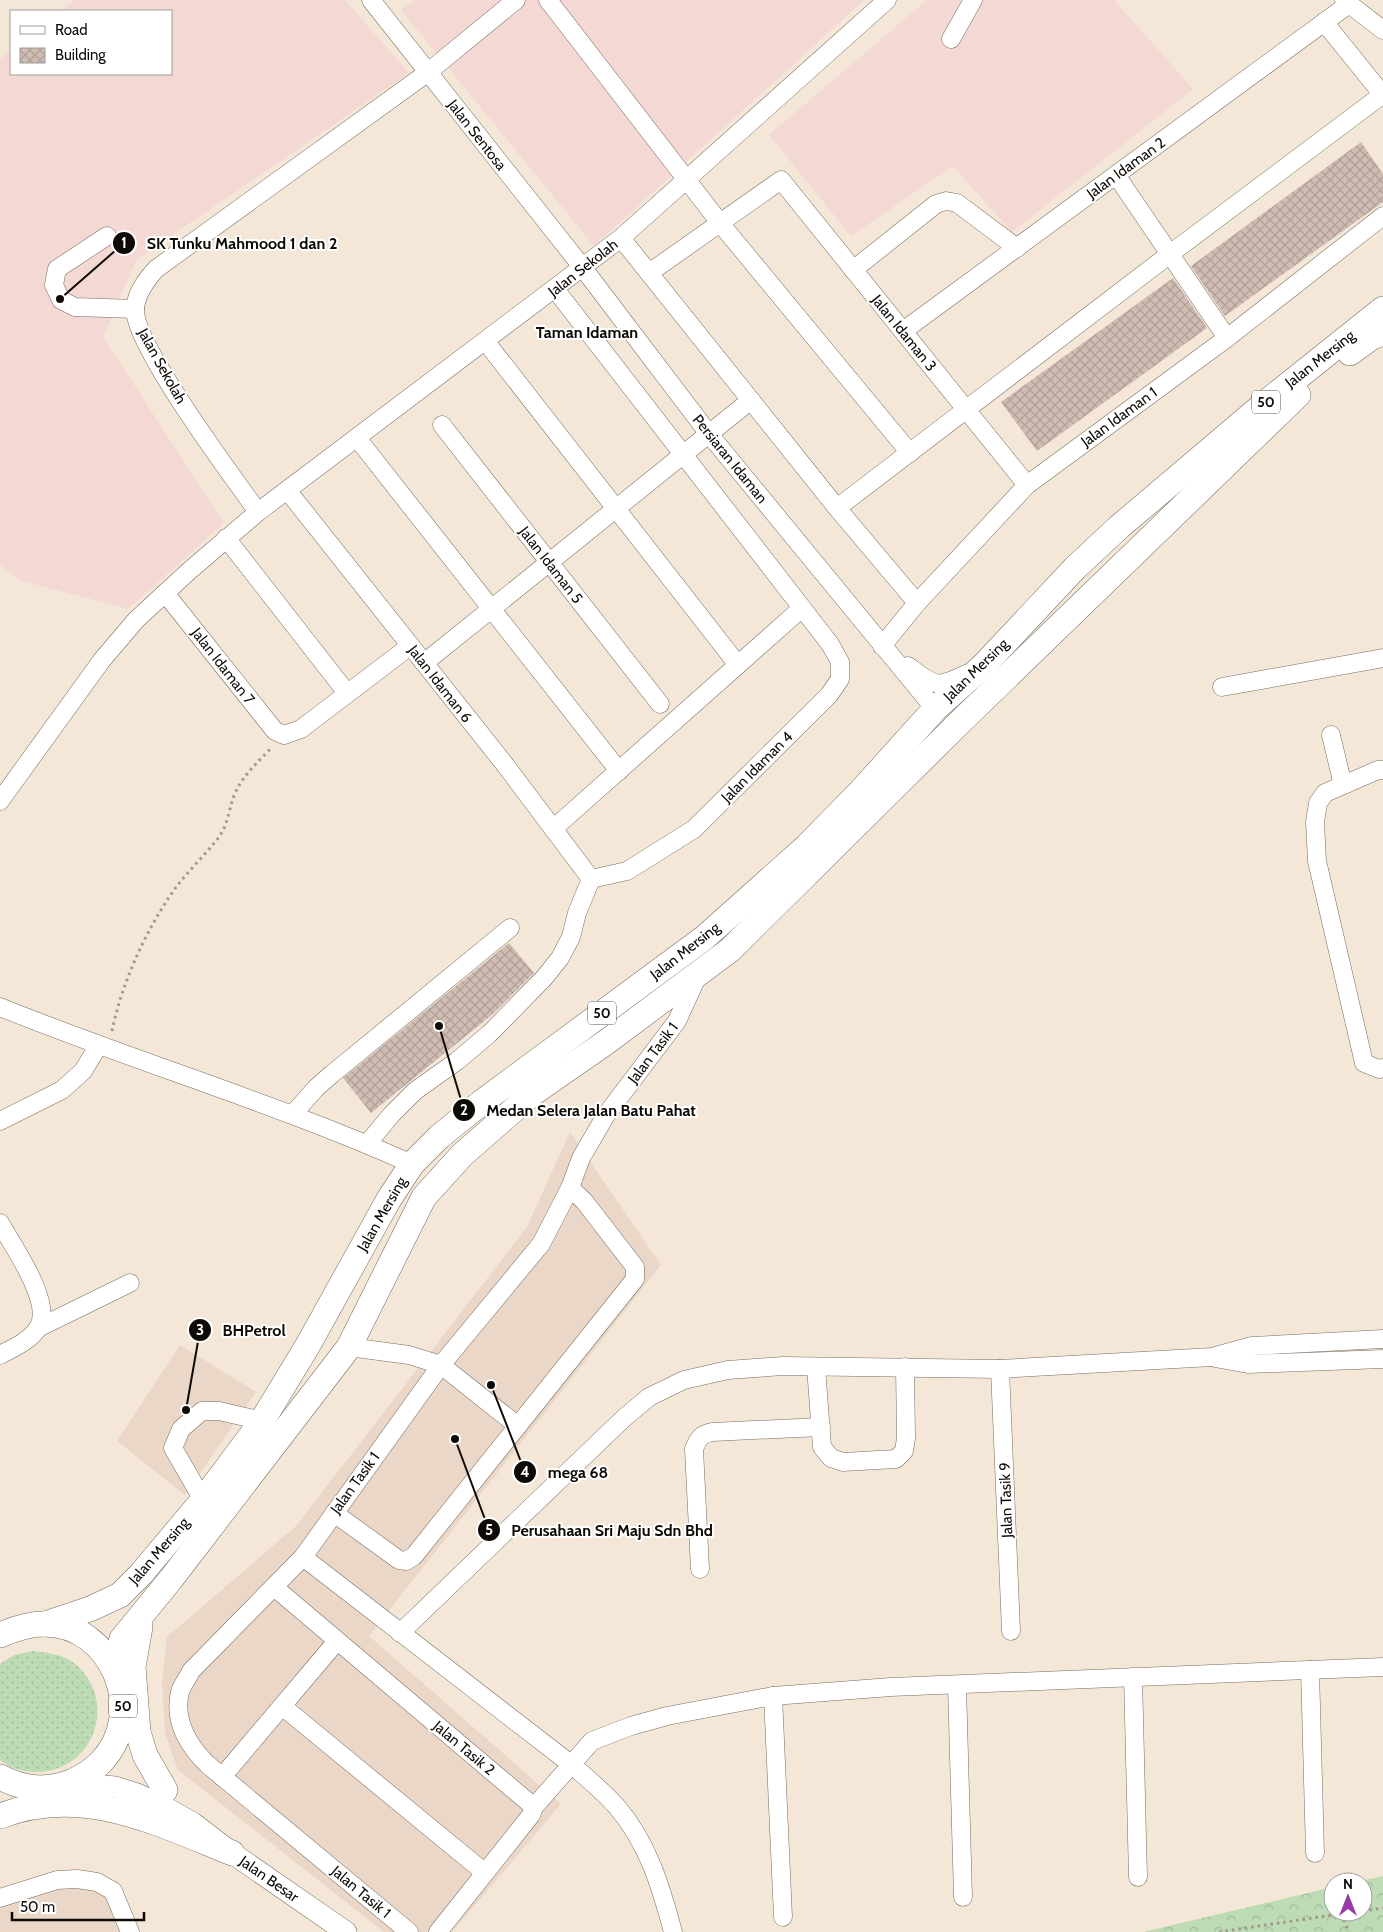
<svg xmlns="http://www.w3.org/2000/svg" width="1383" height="1932" font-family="Cabin,sans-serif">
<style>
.commercial{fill:#ead7c8}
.education{fill:#f3d8d4}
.grass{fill:url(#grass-dots)}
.forest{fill:url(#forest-crowns)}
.building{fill:url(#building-cross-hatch)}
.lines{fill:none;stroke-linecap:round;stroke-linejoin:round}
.minor-casing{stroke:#776c5e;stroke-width:19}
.major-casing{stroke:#776c5e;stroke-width:22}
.highway-casing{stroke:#776c5e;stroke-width:26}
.path{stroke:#a1978b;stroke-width:3;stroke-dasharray:2.5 4;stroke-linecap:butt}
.minor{stroke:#fff;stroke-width:18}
.major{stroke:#fff;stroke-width:21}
.highway{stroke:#fff;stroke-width:25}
.labels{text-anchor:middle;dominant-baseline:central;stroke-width:4;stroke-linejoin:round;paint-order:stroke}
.shield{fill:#fff;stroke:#565451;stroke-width:1}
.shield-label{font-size:14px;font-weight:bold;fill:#0e0b06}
.street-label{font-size:15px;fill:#0e0b06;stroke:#fff}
.neighbourhood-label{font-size:16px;font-weight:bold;fill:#0e0b06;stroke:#fff}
.leader{fill:none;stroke:#0e0b06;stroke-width:2}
.callout-dot{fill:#0e0b06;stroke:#fff;stroke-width:2}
.mark-label{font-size:15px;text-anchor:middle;font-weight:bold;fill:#fff}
.callout-label{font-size:16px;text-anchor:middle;font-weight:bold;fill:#0e0b06;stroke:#fff;stroke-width:4;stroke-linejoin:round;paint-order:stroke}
</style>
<defs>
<pattern id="grass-dots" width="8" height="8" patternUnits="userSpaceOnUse" patternTransform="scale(1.25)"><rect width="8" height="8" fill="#bddbb4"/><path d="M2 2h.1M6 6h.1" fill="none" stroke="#a1bb99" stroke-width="1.8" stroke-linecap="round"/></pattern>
<pattern id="forest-crowns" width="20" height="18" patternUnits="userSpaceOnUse" patternTransform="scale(1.25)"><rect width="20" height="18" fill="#bddbb4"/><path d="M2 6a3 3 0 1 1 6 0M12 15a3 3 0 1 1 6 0" fill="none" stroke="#a1bb99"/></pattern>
<pattern id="building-cross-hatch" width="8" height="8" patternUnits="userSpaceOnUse" patternTransform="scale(1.25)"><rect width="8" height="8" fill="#cfbcb3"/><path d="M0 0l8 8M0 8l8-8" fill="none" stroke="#b1a098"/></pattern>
</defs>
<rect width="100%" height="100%" fill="#f4e7d7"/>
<!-- commercial -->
<g class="commercial">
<polygon points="570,1132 661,1265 369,1636 561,1804 452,1932 384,1932 178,1770 165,1733 162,1682 167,1637 296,1526 527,1227"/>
<polygon points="180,1345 256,1392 185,1495 117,1441"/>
<polygon points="98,1878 134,1932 0,1932 0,1894"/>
</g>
<!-- education -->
<g class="education">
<polygon points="75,0 345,0 409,73 136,260 103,337 224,523 128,609 19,580 0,565 0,59 11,51 11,74 171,74 171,11 61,11"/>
<polygon points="415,0 864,0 594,246 401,10"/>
<polygon points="927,0 1114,0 1193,89 1012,232 953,166 851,236 769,135"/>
</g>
<!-- grass -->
<path class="grass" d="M34,1651C48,1653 62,1654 74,1663C120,1700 94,1773 35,1772C22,1772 10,1768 0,1760V1664L14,1655Z"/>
<!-- forest -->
<polygon class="forest" points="1383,1876 1383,1932 1143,1932 1333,1887 1333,1912 1363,1912 1363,1882 1356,1882"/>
<!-- building -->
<g class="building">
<polygon points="1361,142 1383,174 1383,202 1225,316 1191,266"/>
<polygon points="1173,278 1207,328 1037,451 1001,402"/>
<polygon points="509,943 534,973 493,1014 371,1113 343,1078"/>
</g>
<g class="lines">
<defs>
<g id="minor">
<polyline points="371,0 583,268 709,434 935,709"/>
<polyline points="548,0 720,223 910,453"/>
<polyline points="1344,0 1383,30"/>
<polyline points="1324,22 1383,95"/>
<polyline points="951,39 973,0"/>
<polyline points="1116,175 1227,338"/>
<polyline points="107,236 57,269 54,285 61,300 75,307 135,309"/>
<polyline points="621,238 837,508 917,603"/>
<polyline points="853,270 936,204 946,201 957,203 1017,248"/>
<polyline points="649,273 781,180 1027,485"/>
<polyline points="555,289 830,644 840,662 840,679 829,695 694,829 627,871 591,879"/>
<polyline points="903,331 1349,4"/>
<polyline points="486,342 738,665"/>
<polyline points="442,425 660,704"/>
<polyline points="357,438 619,771"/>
<polyline points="287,490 506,766 591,879"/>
<polyline points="837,508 1170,254 1382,95"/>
<path d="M258,512C234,479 132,342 135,308C137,292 146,280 156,269L427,73L516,0"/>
<polyline points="226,538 347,693"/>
<polyline points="165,593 275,731 284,735 301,729 410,646"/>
<polyline points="882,646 917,603 1027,485 1227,338 1383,216"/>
<polyline points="424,663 751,400"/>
<path d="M908,666C935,686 936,689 966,674"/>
<polyline points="1222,687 1383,658"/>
<polyline points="1331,735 1341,777 1346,784"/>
<polyline points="1383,770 1378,770 1325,793 1318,803 1315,822 1317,861 1364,1063 1379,1069 1383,1068"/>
<polyline points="0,801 102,660 136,620 189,571 258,512 621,238 887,0"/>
<polyline points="553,829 802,608"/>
<path d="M0,1007C136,1062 278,1104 412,1164"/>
<polyline points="293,1114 316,1088 332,1074 510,928"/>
<polyline points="0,1121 62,1090 83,1071 99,1045"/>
<polyline points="367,1144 392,1114 415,1091 457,1061 489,1034 544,978 560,958 571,937 577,913 591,879"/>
<path d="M0,1223C13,1246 54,1304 38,1328C30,1341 13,1348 0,1355"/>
<polyline points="38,1328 130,1283"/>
<polyline points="349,1347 409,1355 441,1365 518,1426"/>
<polyline points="1215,1358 1248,1364 1383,1359"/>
<polyline points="816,1367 822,1447 831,1458 843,1462 896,1459 904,1451 906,1438 905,1367"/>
<polyline points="1000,1369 1011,1631"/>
<polyline points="203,1500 173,1448 181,1429 202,1411 219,1411 262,1421"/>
<polyline points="334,1513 399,1560 406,1561 414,1556 635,1279 635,1267 584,1201 570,1188"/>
<path d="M303,1557L572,1765C588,1779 604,1792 617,1807C648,1843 661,1887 673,1932"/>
<path d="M700,1569L694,1449C698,1439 701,1434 712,1432L821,1427"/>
<polyline points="274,1587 534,1807"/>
<polyline points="400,1633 624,1418 649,1397 684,1380 728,1370 783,1366 1000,1369 1212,1357 1252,1346 1383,1339"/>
<polyline points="1310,1670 1315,1853"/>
<polyline points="1133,1677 1138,1877"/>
<polyline points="957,1686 963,1897"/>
<polyline points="773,1696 783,1917"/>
<polyline points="282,1706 484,1872"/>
<polyline points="222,1777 337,1641"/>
<polyline points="0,1898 57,1880 77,1879 97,1882 113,1891 130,1932"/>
<path d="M409,1932L207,1764C188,1745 173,1721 180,1692C182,1685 188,1678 191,1671L303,1557L441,1365L541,1244L570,1188L581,1158L606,1115L677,1021L698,975"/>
<polyline points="438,1932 531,1815 534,1807 592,1741 631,1726 667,1716 773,1696 891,1687 1383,1667"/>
</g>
<polyline id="major" points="70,1783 115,1787 137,1794 159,1804 193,1823 232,1853 346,1932"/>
<g id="highway">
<polyline points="1350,353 1372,337 1383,333"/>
<polyline points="45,1624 90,1609 120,1595 141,1574 203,1500 262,1421 308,1345 389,1199 412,1164 439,1137 482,1102 704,938 759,889 806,847 860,792 935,709 984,665 1075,568 1119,527 1264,404 1383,309"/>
<polyline points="140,1627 133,1667 138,1732 145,1755 165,1790"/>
<path d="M0,1635C14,1629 28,1624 44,1624C113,1624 148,1713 101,1762C90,1773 77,1781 62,1785C40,1791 20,1788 0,1777"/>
<polyline points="116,1672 116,1661 122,1639 171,1579 349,1347 424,1197 462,1155 533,1093 605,1043 730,950 955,727 1298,395"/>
<path d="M0,1816C82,1784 157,1823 232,1853"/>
</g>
</defs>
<!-- minor casing -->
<use href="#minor" class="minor-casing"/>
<!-- major casing -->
<use href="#major" class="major-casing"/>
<!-- highway casing -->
<use href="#highway" class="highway-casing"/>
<!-- path -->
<g class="path">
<path d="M112,1031C122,982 147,927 177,886C190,869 206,854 219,837C227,826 229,811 233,798C241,777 257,763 272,747"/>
<polyline points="1363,1911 1383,1908"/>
<polyline points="1341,1914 1349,1932"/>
<polyline points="1219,1932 1353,1912"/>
</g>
<!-- minor -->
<use href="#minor" class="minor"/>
<!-- major -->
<use href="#major" class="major"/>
<!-- highway -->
<use href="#highway" class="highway"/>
</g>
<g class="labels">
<!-- shield labels -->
<g class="shield">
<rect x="1252" y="390.5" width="28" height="23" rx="4"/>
<rect x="588" y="1001.5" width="28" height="23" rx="4"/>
<rect x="109" y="1694.5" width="28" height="23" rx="4"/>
</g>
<g class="shield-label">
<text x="1266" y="402">50</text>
<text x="602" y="1013">50</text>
<text x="123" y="1706">50</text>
</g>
<!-- street labels -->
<g class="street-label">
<text transform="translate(477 135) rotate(52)">Jalan Sentosa</text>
<text transform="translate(1126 168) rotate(-36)">Jalan Idaman 2</text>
<text transform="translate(583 268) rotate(-38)">Jalan Sekolah</text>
<text transform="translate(904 333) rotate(51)">Jalan Idaman 3</text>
<text transform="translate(1320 359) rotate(-38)">Jalan Mersing</text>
<text transform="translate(162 366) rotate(61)">Jalan Sekolah</text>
<text transform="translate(1119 417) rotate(-36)">Jalan Idaman 1</text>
<text transform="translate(730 459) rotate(51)">Persiaran Idaman</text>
<text transform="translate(551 565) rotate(52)">Jalan Idaman 5</text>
<text transform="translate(223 666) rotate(52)">Jalan Idaman 7</text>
<text transform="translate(976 670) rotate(-44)">Jalan Mersing</text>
<text transform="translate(440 684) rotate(52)">Jalan Idaman 6</text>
<text transform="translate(757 767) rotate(-45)">Jalan Idaman 4</text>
<text transform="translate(685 951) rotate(-38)">Jalan Mersing</text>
<text transform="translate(653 1053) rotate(-53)">Jalan Tasik 1</text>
<text transform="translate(382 1214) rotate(-60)">Jalan Mersing</text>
<text transform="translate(355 1483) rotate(-54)">Jalan Tasik 1</text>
<text transform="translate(1006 1500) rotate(-92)">Jalan Tasik 9</text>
<text transform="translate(159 1551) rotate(-49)">Jalan Mersing</text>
<text transform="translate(464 1748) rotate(40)">Jalan Tasik 2</text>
<text transform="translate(269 1879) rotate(35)">Jalan Besar</text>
<text transform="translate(361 1892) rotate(40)">Jalan Tasik 1</text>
</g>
<!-- neighbourhood labels -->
<g class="neighbourhood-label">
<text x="587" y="332">Taman Idaman</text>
</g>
</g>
<!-- callouts -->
<path class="leader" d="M60 299L124 243M439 1026L464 1110M186 1410L200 1330M491 1385L525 1472M455 1439L489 1530"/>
<g class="callout-dot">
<circle cx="60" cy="299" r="5"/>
<circle cx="439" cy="1026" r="5"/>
<circle cx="186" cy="1410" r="5"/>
<circle cx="491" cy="1385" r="5"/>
<circle cx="455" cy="1439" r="5"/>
<circle cx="124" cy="243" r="12"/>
<circle cx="464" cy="1110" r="12"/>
<circle cx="200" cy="1330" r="12"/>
<circle cx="525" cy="1472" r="12"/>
<circle cx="489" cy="1530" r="12"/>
</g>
<g class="mark-label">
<text x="124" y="248">1</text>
<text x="464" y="1115">2</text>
<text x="200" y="1335">3</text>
<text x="525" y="1477">4</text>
<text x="489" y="1535">5</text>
</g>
<g class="callout-label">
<text x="242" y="249">SK Tunku Mahmood 1 dan 2</text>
<text x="591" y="1116">Medan Selera Jalan Batu Pahat</text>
<text x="254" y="1336">BHPetrol</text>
<text x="578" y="1478">mega 68</text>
<text x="612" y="1536">Perusahaan Sri Maju Sdn Bhd</text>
</g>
<!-- legend -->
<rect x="10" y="10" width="162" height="65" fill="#ffffff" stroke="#9f9d9b"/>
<rect x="20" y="26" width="25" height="8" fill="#ffffff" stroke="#9f9d9b"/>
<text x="55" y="35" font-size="15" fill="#0e0b06">Road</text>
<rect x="20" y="48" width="25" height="15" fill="url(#building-cross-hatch)" stroke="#9f9d9b"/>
<text x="55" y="60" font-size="15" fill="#0e0b06">Building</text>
<!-- north arrow -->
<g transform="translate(1348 1897)"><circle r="24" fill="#ffffff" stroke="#9f9d9b"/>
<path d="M0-4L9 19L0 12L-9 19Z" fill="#973ca7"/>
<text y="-8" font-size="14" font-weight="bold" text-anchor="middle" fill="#0e0b06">N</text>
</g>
<!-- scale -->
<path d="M12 1912v8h132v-8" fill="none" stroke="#0e0b06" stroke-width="2.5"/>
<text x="20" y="1912" font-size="15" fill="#0e0b06" stroke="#ffffff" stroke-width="4" paint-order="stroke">50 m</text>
</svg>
